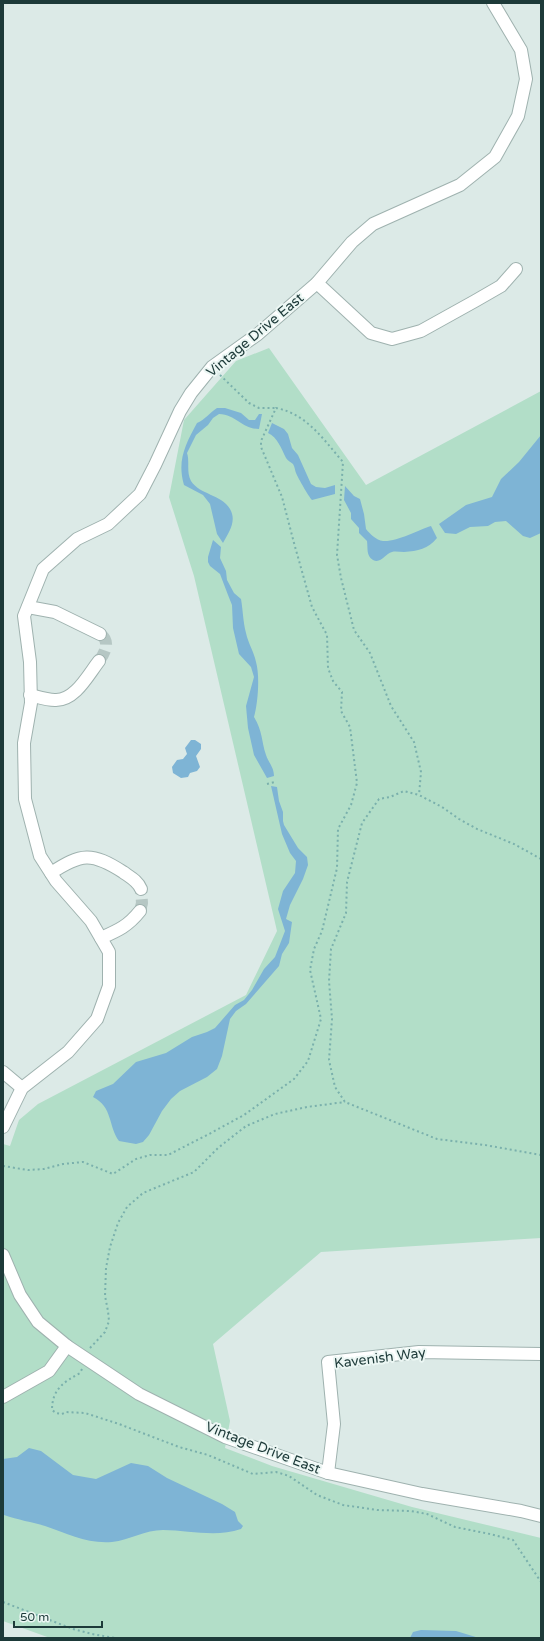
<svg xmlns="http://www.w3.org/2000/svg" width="544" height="1641" font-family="'Varela Round',sans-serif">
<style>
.green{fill:#b2dec8}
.water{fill:#7eb4d5}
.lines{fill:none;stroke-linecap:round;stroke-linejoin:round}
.minor-tunnel{stroke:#b6c7c4;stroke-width:12;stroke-dasharray:12 6;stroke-linecap:butt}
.minor-casing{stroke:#9fb2af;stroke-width:14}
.path{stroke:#7ab0ac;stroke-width:2;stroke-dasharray:2 3;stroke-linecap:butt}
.minor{stroke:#fff;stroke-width:12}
.labels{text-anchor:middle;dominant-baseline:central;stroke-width:4;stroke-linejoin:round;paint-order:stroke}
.street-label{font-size:14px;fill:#1d3a39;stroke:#ecf7f4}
</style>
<rect width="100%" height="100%" fill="#dceae7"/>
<!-- green -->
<polygon class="green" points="269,348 366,485 541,391 541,1238 321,1252 213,1344 230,1421 225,1448 272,1466 412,1507 541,1538 541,1638 50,1638 3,1621 3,1144 10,1146 19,1120 38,1104 246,995 277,931 194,576 169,497 184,420 236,361"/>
<!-- water -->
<g class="water">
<path d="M217,408H225L241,413L249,420H255L259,414H262L259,429C242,429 237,415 219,414L213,418L208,425L196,435L187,453C190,462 186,472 191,481C200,495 221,494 230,509C237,521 229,532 223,543L217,534L210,504L203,495L184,485C177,461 185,445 197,423C206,419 209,413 217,408Z"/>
<path d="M272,423L284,429L288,434L292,448L298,455L311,484L316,487L325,488L335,485V494L312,500C309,497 298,478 296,473C295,471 295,467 293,464C291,462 288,461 286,458C281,448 278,438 268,433Z"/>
<polygon points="541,435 541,533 530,538 523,536 506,521 495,522 488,526 470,527 456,534 445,533 439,524 466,505 492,497 501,479 519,462"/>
<path d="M345,486L354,496L360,499L364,514L366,529C370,534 376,540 383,541C397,542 418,530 431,526L437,538C428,549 418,551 404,552C400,552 395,551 392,552C385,554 381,564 373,560C366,556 368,548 367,541L359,533V528L351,519V513L344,500Z"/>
<path d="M213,540L221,547L220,558L226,571L227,580L234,593L241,599C243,610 243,622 246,633C248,643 254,652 256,662C260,676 258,703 254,717C263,732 261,740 266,755C268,762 274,767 274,776L267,778L254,755L248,728L246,706L254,677L251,667L239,654L233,628L232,605L228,595L220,574L210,566L208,562V557Z"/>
<polygon points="191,740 195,740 201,744 201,749 196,756 200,767 197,771 190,773 188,777 181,778 173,773 172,767 177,760 183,759 187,754 185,748"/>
<path d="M271,786L277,787L279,801L283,812V821L284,825L298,848L307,857L308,865L303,879L290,905L286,919L292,922L289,943L282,954L279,966L246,1004L236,1011L230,1019L222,1056L217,1069L207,1077L180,1091L171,1099L162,1111L149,1135L143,1142L136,1144L119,1141C108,1126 113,1107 93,1097L96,1091L113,1084L136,1062L166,1053L192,1037L207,1032L215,1028L235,1005L244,1000L252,990L264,969L275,957L285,931L278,909L283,891L295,873L296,861L290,853L282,834Z"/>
<path d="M29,1448L41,1451L73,1475L96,1479L131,1463L148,1466L167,1478L222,1504L235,1512L238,1521L243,1526L241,1529C215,1538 189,1530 163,1530C145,1530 130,1540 112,1542C87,1544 68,1534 45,1526C32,1522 18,1520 4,1515L3,1459L17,1457Z"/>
<polygon points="421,1630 456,1631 479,1638 410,1638 413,1632"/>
</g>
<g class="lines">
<!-- minor-tunnel -->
<g class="minor-tunnel">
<path d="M99,661C105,653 111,641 100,634"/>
<polyline points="140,911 142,903 141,889"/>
</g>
<defs>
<g id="minor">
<polyline points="317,283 371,333 392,339 421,331 475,301 501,286 516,269"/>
<polyline points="28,607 55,612 100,634"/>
<path d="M30,695C38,697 47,700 55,700C75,701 88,675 99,661"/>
<path d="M51,873C81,853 92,852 123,872C130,877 138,881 141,889"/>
<path d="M101,938C119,930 128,926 140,911"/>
<polyline points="3,1072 22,1088"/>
<polyline points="3,1127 22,1088 68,1052 97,1019 109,986 109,952 91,921 56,881 40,856 25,799 24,743 31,703 30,662 24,616 43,569 77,539 108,524 140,494 155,465 180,411 191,393 212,367 258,334 317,283 352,242 373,224 460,185 495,157 518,116 526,79 521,50 493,3"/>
<polyline points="3,1255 20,1295 38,1322 67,1346 139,1394 225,1437 328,1473 422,1494 521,1511 541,1516"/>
<polyline points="3,1397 49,1371 67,1346"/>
<polyline points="328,1473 334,1424 328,1362 419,1352 541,1354"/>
</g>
</defs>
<!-- minor casing -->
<use href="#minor" class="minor-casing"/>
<!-- path -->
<g class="path">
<polyline points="220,375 249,403 259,408 276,408"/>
<polyline points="267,784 275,782"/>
<polyline points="541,859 514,844 477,829 459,819 442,807 419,795 404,791 390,797 379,799 362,823 347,882 346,913 331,949 329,981 332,1019 329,1060 335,1087 345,1102 437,1139 485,1145 541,1155"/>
<path d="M3,1166L28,1170L44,1169L63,1164L83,1162L113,1174L136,1159L150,1155H168L209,1134L244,1115L294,1079L308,1061L321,1019L310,970L314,949L322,931L337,868L338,829L351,805L357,783L350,727L341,711L342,692L333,681L328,668L327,635L312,607L294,543L282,497L261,447V441L276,408C307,414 323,439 343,462L337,555L341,578L354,630L370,653L391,706L414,742L421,772L419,795"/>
<polyline points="90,1348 105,1332 109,1321 108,1311 105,1296 106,1268 110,1247 118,1223 127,1207 143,1193 194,1172 218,1148 246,1126 275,1114 307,1107 345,1102"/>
<path d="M82,1369L80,1373C64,1382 52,1389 52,1410L56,1413L62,1414L66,1412L85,1413L119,1424L179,1447L208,1455L253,1474L276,1472L289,1476L317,1495L343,1505L377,1510L411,1511L427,1514L455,1527L490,1534L513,1540L541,1582"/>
<polyline points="3,1602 73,1629 92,1634 115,1638"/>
</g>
<!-- minor -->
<use href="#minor" class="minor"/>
</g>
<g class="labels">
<!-- street labels -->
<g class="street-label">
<text transform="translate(255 335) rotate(-40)">Vintage Drive East</text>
<text transform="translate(380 1358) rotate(-7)">Kavenish Way</text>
<text transform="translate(263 1448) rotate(21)">Vintage Drive East</text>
</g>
</g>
<!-- border -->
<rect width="544" height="1641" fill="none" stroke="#1d3a39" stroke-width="8"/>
<!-- scale -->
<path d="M14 1621v6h88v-6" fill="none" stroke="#1d3a39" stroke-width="2"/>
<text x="20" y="1621" font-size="12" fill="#1d3a39" stroke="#ecf7f4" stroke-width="3" paint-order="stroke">50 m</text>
</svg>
